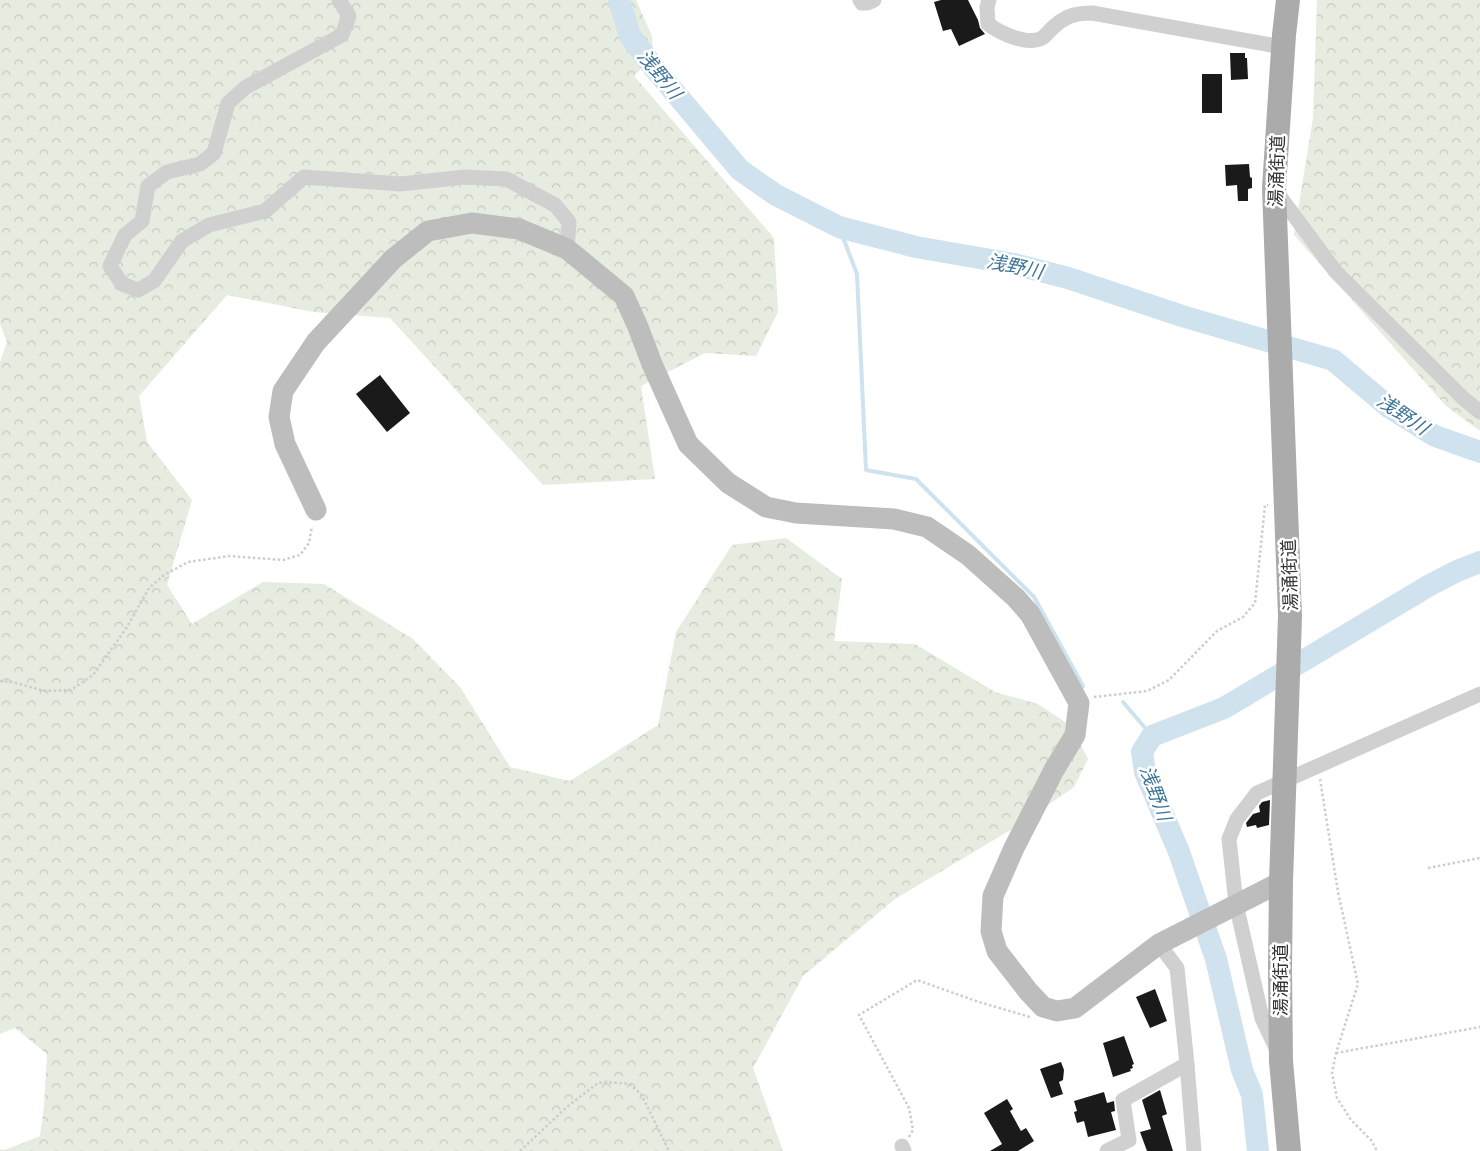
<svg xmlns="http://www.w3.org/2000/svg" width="1480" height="1151" font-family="Ubuntu,'Noto Sans JP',sans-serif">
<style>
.forest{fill:url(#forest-crowns)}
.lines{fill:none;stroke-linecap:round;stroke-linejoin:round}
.stream{stroke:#cfe2ee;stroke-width:4}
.river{stroke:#cfe2ee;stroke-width:22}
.building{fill:#1a1a1a}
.path{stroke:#cdcdcd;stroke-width:2.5;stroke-dasharray:2.5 2.5;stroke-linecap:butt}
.street{stroke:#d0d0d0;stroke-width:15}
.secondary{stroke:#bdbdbd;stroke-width:21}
.primary{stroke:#ababab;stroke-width:24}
.labels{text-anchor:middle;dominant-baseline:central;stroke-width:5;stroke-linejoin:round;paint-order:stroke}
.street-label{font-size:18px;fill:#333;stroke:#fff}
.water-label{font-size:19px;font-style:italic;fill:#3f7597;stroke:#fff}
</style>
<defs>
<pattern id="forest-crowns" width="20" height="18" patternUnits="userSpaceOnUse" patternTransform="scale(1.25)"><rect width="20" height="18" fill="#e6ecdf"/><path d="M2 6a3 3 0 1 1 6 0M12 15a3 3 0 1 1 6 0" fill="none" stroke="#c6cbc0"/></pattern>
</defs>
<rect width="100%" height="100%" fill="#fff"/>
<!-- forest -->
<g class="forest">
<polygon points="0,0 636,0 652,36 653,56 634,76 774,238 778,312 756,356 705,353 641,386 655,479 543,485 390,318 314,312 227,295 139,396 147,442 192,500 167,585 192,624 263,582 324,584 413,639 460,687 510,767 570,781 658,725 676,632 732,545 786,538 842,579 834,641 915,644 995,692 1038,704 1071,726 1088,759 1074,787 1022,823 895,899 803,976 753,1068 783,1151 0,1151 0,1149 5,1150 40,1136 44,1106 47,1054 15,1028 0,1034 0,362 7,342 0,324"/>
<polygon points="1317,0 1480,0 1480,431 1446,406 1294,235 1313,118"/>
</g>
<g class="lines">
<!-- stream -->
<g class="stream">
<polyline points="839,227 857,274 866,470 916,479 1034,597 1083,686"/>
<polyline points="1123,702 1152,736"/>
</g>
<!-- river -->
<g class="river">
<polyline points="619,0 630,36 655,69 740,170 776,195 839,227 916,247 1014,264 1068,278 1182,316 1333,360 1390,408 1435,436 1480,452"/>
<polyline points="1258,1151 1252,1095 1242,1070 1216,959 1179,852 1145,772 1142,752 1152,736 1224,708 1430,585 1457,571 1480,562"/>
</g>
</g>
<!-- building -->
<g class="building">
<polygon points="941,0 968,0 978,20 980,28 985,34 959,46 951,29 943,31 934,2"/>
<polygon points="1230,53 1245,53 1245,58 1247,58 1248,79 1231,80"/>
<rect x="1202" y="74" width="20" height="39"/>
<polygon points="1249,164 1250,177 1252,178 1252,188 1248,189 1248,201 1238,201 1237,185 1226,186 1225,165"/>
<polygon points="380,375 410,413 387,432 356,394"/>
<polygon points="1270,800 1269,825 1257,828 1256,825 1247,827 1246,823 1253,814 1260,812 1259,806 1262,802"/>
<polygon points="1155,989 1167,1021 1150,1028 1136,997"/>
<polygon points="1124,1036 1134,1064 1132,1065 1133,1068 1130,1069 1131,1071 1113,1077 1103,1043"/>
<polygon points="1061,1062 1064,1070 1063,1080 1059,1082 1063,1094 1051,1098 1040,1069"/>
<polygon points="1160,1090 1167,1114 1162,1116 1173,1151 1147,1151 1140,1132 1151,1129 1142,1100"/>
<polygon points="1104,1092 1107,1103 1114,1101 1115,1111 1111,1112 1116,1130 1088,1137 1084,1121 1077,1123 1074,1112 1077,1111 1074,1101"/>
<polygon points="1007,1099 1013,1109 1010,1111 1021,1131 1026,1128 1034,1141 1018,1151 990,1151 1002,1144 984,1113"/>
</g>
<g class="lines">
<!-- path -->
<g class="path">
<polyline points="0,681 13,682 44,691 71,690 93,675 127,627 149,588 164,575 188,562 216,558 229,556 283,560 300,555 309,543 312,526"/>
<polyline points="1094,697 1147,691 1169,680 1217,631 1243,617 1255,603 1265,505 1268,505"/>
<polyline points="1320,779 1338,892 1358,984 1336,1053 1332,1073 1337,1098 1351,1120 1371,1140 1377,1151"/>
<polyline points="1428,868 1480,858"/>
<polyline points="1336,1053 1480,1027"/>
<polyline points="909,1137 913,1130 909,1108 859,1015 917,980 979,1002 1030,1017"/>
<polyline points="520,1151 568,1106 598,1083 606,1082 629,1084 641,1094 669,1151"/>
</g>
<!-- street -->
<g class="street">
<polyline points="339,0 349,16 342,35 246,87 228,103 214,153 200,164 167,172 148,186 142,221 125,235 110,266 122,284 138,290 154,281 182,241 209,225 265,211 304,177 400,184 465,177 506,179 555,205 569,222 567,249"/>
<polyline points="860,0 862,3 867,3 874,0"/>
<path d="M989,0L987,7L988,24C1000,33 1027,46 1042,38C1047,35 1051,28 1056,25C1067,15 1078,13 1092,13L1283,47"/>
<polyline points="1275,190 1336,272 1464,399 1480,412"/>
<polyline points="1159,944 1177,968 1187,1064 1194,1151"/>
<polyline points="1277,1050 1262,1018 1236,904 1229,839 1237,819 1257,793 1480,694"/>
<polyline points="902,1146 904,1151"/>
<polyline points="1107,1151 1129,1140 1123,1100 1187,1064"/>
</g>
<!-- secondary -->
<polyline class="secondary" points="316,510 285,444 279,417 283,391 316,342 393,259 428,231 472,223 519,229 567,249 624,296 638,327 652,364 688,444 728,483 766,507 796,513 894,519 927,527 968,555 1016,598 1030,614 1079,703 1075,735 1054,770 1014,848 993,896 991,931 997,951 1028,991 1043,1007 1057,1011 1075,1008 1159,944 1281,882"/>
<!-- primary -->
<polyline class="primary" points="1288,0 1284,35 1274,188 1290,616 1281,882 1280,968 1281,1061 1289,1151"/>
</g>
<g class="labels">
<!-- street labels -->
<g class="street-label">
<text transform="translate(1276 171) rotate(-88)">湯涌街道</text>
<text transform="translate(1289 575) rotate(-92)">湯涌街道</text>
<text transform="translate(1280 980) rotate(-90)">湯涌街道</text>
</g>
<!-- water labels -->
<g class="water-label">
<text transform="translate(660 74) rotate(51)">浅野川</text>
<text transform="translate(1015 266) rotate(12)">浅野川</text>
<text transform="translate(1403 414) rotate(34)">浅野川</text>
<text transform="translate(1156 793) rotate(70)">浅野川</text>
</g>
</g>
</svg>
